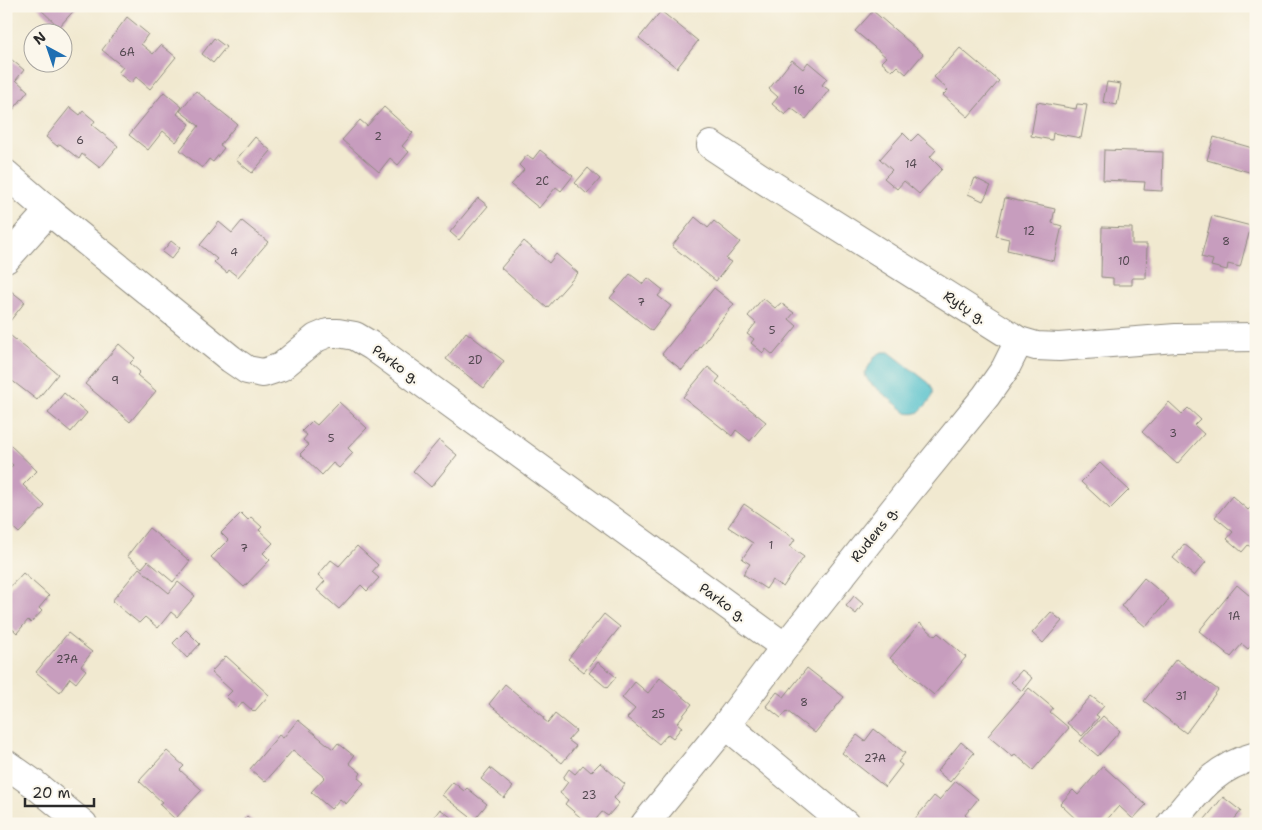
<svg xmlns="http://www.w3.org/2000/svg" width="1262" height="830" font-family="'Shantell Sans',sans-serif">
<style>
.water{fill:#53c0cb;stroke:#3f767b}
.building{fill:#c79dbe}
.lines{fill:none;stroke-linecap:round;stroke-linejoin:round}
.minor-casing{stroke:#8e8a7e;stroke-width:30}
.minor{stroke:#fff;stroke-width:28}
.labels{text-anchor:middle;dominant-baseline:central;stroke-width:4.5;stroke-linejoin:round;paint-order:stroke}
.number-label{font-size:11px;fill:#524850}
.street-label{font-size:14px;fill:#2b2b2b;stroke:#fbf7ec}
</style>
<rect width="100%" height="100%" fill="#fbf7ec"/>
<filter id="ink" filterUnits="userSpaceOnUse"><feTurbulence type="fractalNoise" baseFrequency=".02" numOctaves="2"/><feDisplacementMap in="SourceGraphic" scale="10" xChannelSelector="R" yChannelSelector="G"/><feConvolveMatrix kernelMatrix="1 2 1 2 8 2 1 2 1" color-interpolation-filters="sRGB"/></filter>
<filter id="wash" filterUnits="userSpaceOnUse"><feTurbulence type="fractalNoise" baseFrequency=".0096" numOctaves="4" result="noise"/><feDisplacementMap in="SourceGraphic" scale="20" xChannelSelector="R" yChannelSelector="G"/><feGaussianBlur stdDeviation="1.12" result="paint"/><feColorMatrix in="noise" values="0 0 0 0 0 0 0 0 0 0 0 0 0 0 0 0 0 1.4 0 .05"/><feComposite in="paint" operator="in"/></filter>
<g filter="url(#wash)">
<rect width="100%" height="100%" fill="#f1e9d0"/>
<!-- water -->
<path class="water" d="M882,352H889L929,383C937,392 932,398 926,405C924,407 921,410 919,412C915,414 911,414 907,413L869,382L866,377L865,373L875,356Z"/>
<g id="blocks">
<!-- building -->
<g class="building">
<polygon points="37,6 78,6 59,27"/>
<polygon points="661,11 698,41 677,68 639,38"/>
<polygon points="873,11 923,54 906,74 897,66 892,71 881,62 886,57 855,31"/>
<polygon points="127,17 148,34 141,44 153,54 161,45 176,57 150,89 136,77 131,83 118,73 123,67 102,50"/>
<polygon points="214,38 226,47 213,63 202,54"/>
<polygon points="960,48 999,81 968,117 943,95 948,90 934,77"/>
<polygon points="6,55 24,70 16,80 28,91 13,110 6,105"/>
<polygon points="792,60 803,69 808,62 827,78 822,85 829,90 806,119 791,108 785,115 772,104 778,97 769,89"/>
<polygon points="1107,82 1121,84 1117,105 1103,102"/>
<polygon points="196,91 237,124 220,145 224,148 213,162 209,159 202,168 180,150 199,126 180,111"/>
<polygon points="164,92 182,107 177,114 190,124 176,142 163,131 148,150 129,135"/>
<polygon points="1037,102 1076,109 1077,104 1087,105 1081,138 1053,133 1052,140 1031,136"/>
<polygon points="70,107 80,115 83,111 95,121 92,125 118,146 100,168 82,154 79,159 60,144 57,146 46,137"/>
<polygon points="384,107 413,133 402,146 409,152 398,165 390,158 379,172 342,140 360,120 367,126"/>
<polygon points="903,133 911,141 918,134 936,150 930,157 942,169 919,194 904,181 897,189 884,178 892,170 880,159"/>
<polygon points="255,137 271,151 252,173 236,160"/>
<polygon points="1214,137 1256,149 1256,174 1207,160"/>
<polygon points="540,150 573,176 561,191 556,187 539,208 511,185 524,170 519,165 527,155 533,159"/>
<polygon points="1104,150 1163,152 1162,191 1144,190 1145,182 1103,180"/>
<polygon points="588,168 600,179 587,194 575,183"/>
<polygon points="975,178 991,186 983,201 968,194"/>
<polygon points="478,198 488,206 459,240 450,232"/>
<polygon points="1005,198 1055,209 1052,223 1062,226 1054,261 1007,250 1009,239 996,236"/>
<polygon points="1212,216 1251,226 1240,267 1228,264 1227,270 1211,266 1213,260 1201,257"/>
<polygon points="695,217 708,228 714,221 740,242 726,259 731,262 716,281 672,246"/>
<polygon points="242,221 268,242 238,277 229,270 227,273 214,262 217,259 200,245 219,222 232,233"/>
<polygon points="1102,227 1132,228 1132,244 1147,244 1146,278 1132,278 1132,285 1113,285 1113,278 1101,277"/>
<polygon points="171,241 180,248 171,259 162,252"/>
<polygon points="524,241 549,263 556,254 578,273 547,308 501,268"/>
<polygon points="630,274 643,284 648,278 663,290 658,296 671,306 652,331 610,298"/>
<polygon points="714,288 734,304 682,370 662,354"/>
<polygon points="11,291 25,302 10,321 6,318 6,297"/>
<polygon points="763,298 775,308 781,303 794,313 789,319 797,326 773,355 766,349 763,353 751,343 754,339 747,334 756,323 748,316"/>
<polygon points="6,332 58,374 37,400 6,376"/>
<polygon points="466,332 504,361 484,388 446,359"/>
<polygon points="119,344 135,358 130,363 140,372 137,375 156,391 130,422 85,384"/>
<polygon points="708,367 720,377 716,382 766,422 750,441 736,430 732,436 683,397"/>
<polygon points="64,393 87,413 71,432 48,413"/>
<polygon points="339,402 367,428 348,448 353,453 339,468 333,463 322,475 300,454 309,445 303,440 307,435 302,431 312,421 317,425"/>
<polygon points="1169,402 1182,414 1188,408 1200,419 1194,425 1204,434 1177,464 1142,432"/>
<polygon points="439,440 457,455 431,487 413,471"/>
<polygon points="6,441 37,471 23,485 45,506 19,533 6,521 6,468 8,470 13,465 6,459"/>
<polygon points="1100,463 1129,490 1110,509 1081,482"/>
<polygon points="1232,496 1248,510 1254,504 1256,506 1256,551 1248,545 1242,552 1227,539 1233,532 1215,517"/>
<polygon points="744,504 795,539 790,547 804,557 783,587 772,580 766,589 743,574 750,564 742,559 753,543 728,527"/>
<polygon points="241,513 248,520 251,517 262,527 259,530 273,543 263,553 270,560 244,587 211,557 228,540 221,533"/>
<polygon points="149,528 190,561 173,582 148,561 142,568 127,556"/>
<polygon points="1184,544 1206,562 1194,576 1173,558"/>
<polygon points="357,546 378,565 372,572 379,578 367,591 361,585 339,609 317,590 325,581 318,575 331,560 339,566"/>
<polygon points="139,568 169,593 178,582 195,596 177,617 171,612 158,628 145,617 139,623 112,601"/>
<polygon points="23,573 49,596 39,608 42,611 31,623 28,620 17,633 6,623 6,591"/>
<polygon points="1144,578 1169,599 1146,627 1121,606"/>
<polygon points="1237,585 1256,601 1256,640 1248,649 1242,644 1231,657 1199,631"/>
<polygon points="854,596 863,604 856,614 846,606"/>
<polygon points="1051,612 1062,621 1043,643 1032,633"/>
<polygon points="604,614 620,627 584,672 568,659"/>
<polygon points="920,623 935,636 938,633 966,657 934,695 890,658"/>
<polygon points="186,630 200,644 187,658 173,643"/>
<polygon points="68,633 92,652 81,666 86,670 76,683 70,678 60,692 36,672"/>
<polygon points="226,656 269,695 254,712 243,702 238,708 226,697 232,691 211,672"/>
<polygon points="1176,659 1218,690 1186,733 1144,701"/>
<polygon points="598,662 616,677 607,688 589,673"/>
<polygon points="807,668 844,697 815,733 787,711 781,718 766,706 777,692 784,697"/>
<polygon points="1022,670 1032,678 1022,691 1011,682"/>
<polygon points="660,678 692,704 677,723 682,727 673,738 668,734 659,744 627,718 635,709 622,698 635,682 648,693"/>
<polygon points="505,684 544,717 543,719 548,723 555,714 576,731 568,740 576,746 562,763 489,704"/>
<polygon points="1029,688 1053,708 1050,712 1069,728 1033,770 1015,754 1013,757 988,736"/>
<polygon points="1091,696 1104,706 1096,715 1099,717 1082,736 1067,723"/>
<polygon points="1103,716 1120,731 1098,756 1080,741"/>
<polygon points="298,720 333,749 338,743 354,756 349,763 361,773 358,778 364,783 346,804 340,799 331,809 311,792 325,777 293,750 265,782 250,769 279,735 283,738"/>
<polygon points="874,729 905,753 898,762 902,765 885,787 842,753 857,735 865,741"/>
<polygon points="961,742 974,753 950,782 937,771"/>
<polygon points="167,751 184,766 180,770 202,790 175,819 159,804 162,802 139,781"/>
<polygon points="600,763 625,784 614,798 619,803 608,816 602,812 592,824 588,824 565,804 568,800 560,793 568,782 563,778 569,769 575,774 583,765 591,772"/>
<polygon points="1103,766 1146,805 1133,819 1119,806 1103,824 1081,824 1060,804 1073,790 1078,795"/>
<polygon points="490,768 513,787 504,798 481,779"/>
<polygon points="956,781 978,799 965,815 975,824 916,824 917,822 914,820 934,796 939,800"/>
<polygon points="453,782 464,791 467,788 487,804 474,820 442,795"/>
<polygon points="1223,797 1241,811 1233,821 1236,824 1201,824"/>
<polygon points="440,809 460,824 429,824"/>
<polygon points="247,816 256,824 240,824"/>
</g>
</g>
</g>
<g filter="url(#ink)">
<use href="#blocks" fill-opacity="0" stroke="#8e8a7e" stroke-width="1"/>
<g class="lines">
<defs>
<g id="minor">
<polyline points="711,145 761,178 1019,341 1036,346 1059,347 1176,338 1256,337"/>
<polyline points="6,174 49,211 231,359 247,370 263,373 281,367 316,338 328,333 338,333 355,336 372,346 785,647"/>
<polyline points="6,259 49,211"/>
<polyline points="726,725 785,647 907,493 986,396 1005,369 1019,341"/>
<polyline points="6,764 33,783 83,824"/>
<polyline points="645,824 726,725 845,824"/>
<path d="M1171,824C1197,792 1214,767 1256,756"/>
</g>
</defs>
<!-- minor casing -->
<use href="#minor" class="minor-casing"/>
<!-- minor -->
<use href="#minor" class="minor"/>
</g>
</g>
<g class="labels">
<!-- number labels -->
<g class="number-label">
<text x="127" y="52">6A</text>
<text x="799" y="90">16</text>
<text x="378" y="136">2</text>
<text x="80" y="140">6</text>
<text x="911" y="164">14</text>
<text x="542" y="181">2C</text>
<text x="1029" y="231">12</text>
<text x="1226" y="241">8</text>
<text x="234" y="252">4</text>
<text x="1124" y="261">10</text>
<text x="641" y="302">7</text>
<text x="772" y="330">5</text>
<text x="475" y="360">2D</text>
<text x="115" y="380">9</text>
<text x="1173" y="433">3</text>
<text x="331" y="438">5</text>
<text x="771" y="545">1</text>
<text x="244" y="548">7</text>
<text x="1234" y="616">1A</text>
<text x="67" y="659">27A</text>
<text x="1181" y="696">31</text>
<text x="804" y="702">8</text>
<text x="658" y="714">25</text>
<text x="875" y="758">27A</text>
<text x="589" y="795">23</text>
</g>
<!-- street labels -->
<g class="street-label">
<text transform="translate(965 307) rotate(33)">Rytų g.</text>
<text transform="translate(396 364) rotate(36)">Parko g.</text>
<text transform="translate(874 534) rotate(-52)">Rudens g.</text>
<text transform="translate(723 602) rotate(36)">Parko g.</text>
</g>
</g>
<!-- margin -->
<rect width="1262" height="830" fill="none" stroke="#fbf7ec" stroke-width="25"/>
<!-- north arrow -->
<g transform="translate(48 48) rotate(320)"><circle r="24" fill="#fbf7ec" stroke="#a8a59f"/>
<path d="M0-4L9 19L0 12L-9 19Z" fill="#1f6fb2"/>
<text y="-8" font-size="14" font-weight="bold" text-anchor="middle" fill="#2b2b2b">N</text>
</g>
<!-- scale -->
<path d="M25 798v8h69v-8" fill="none" stroke="#2b2b2b" stroke-width="2.5"/>
<text x="32" y="798" font-size="15" fill="#2b2b2b" stroke="#fbf7ec" stroke-width="4" paint-order="stroke">20 m</text>
</svg>
